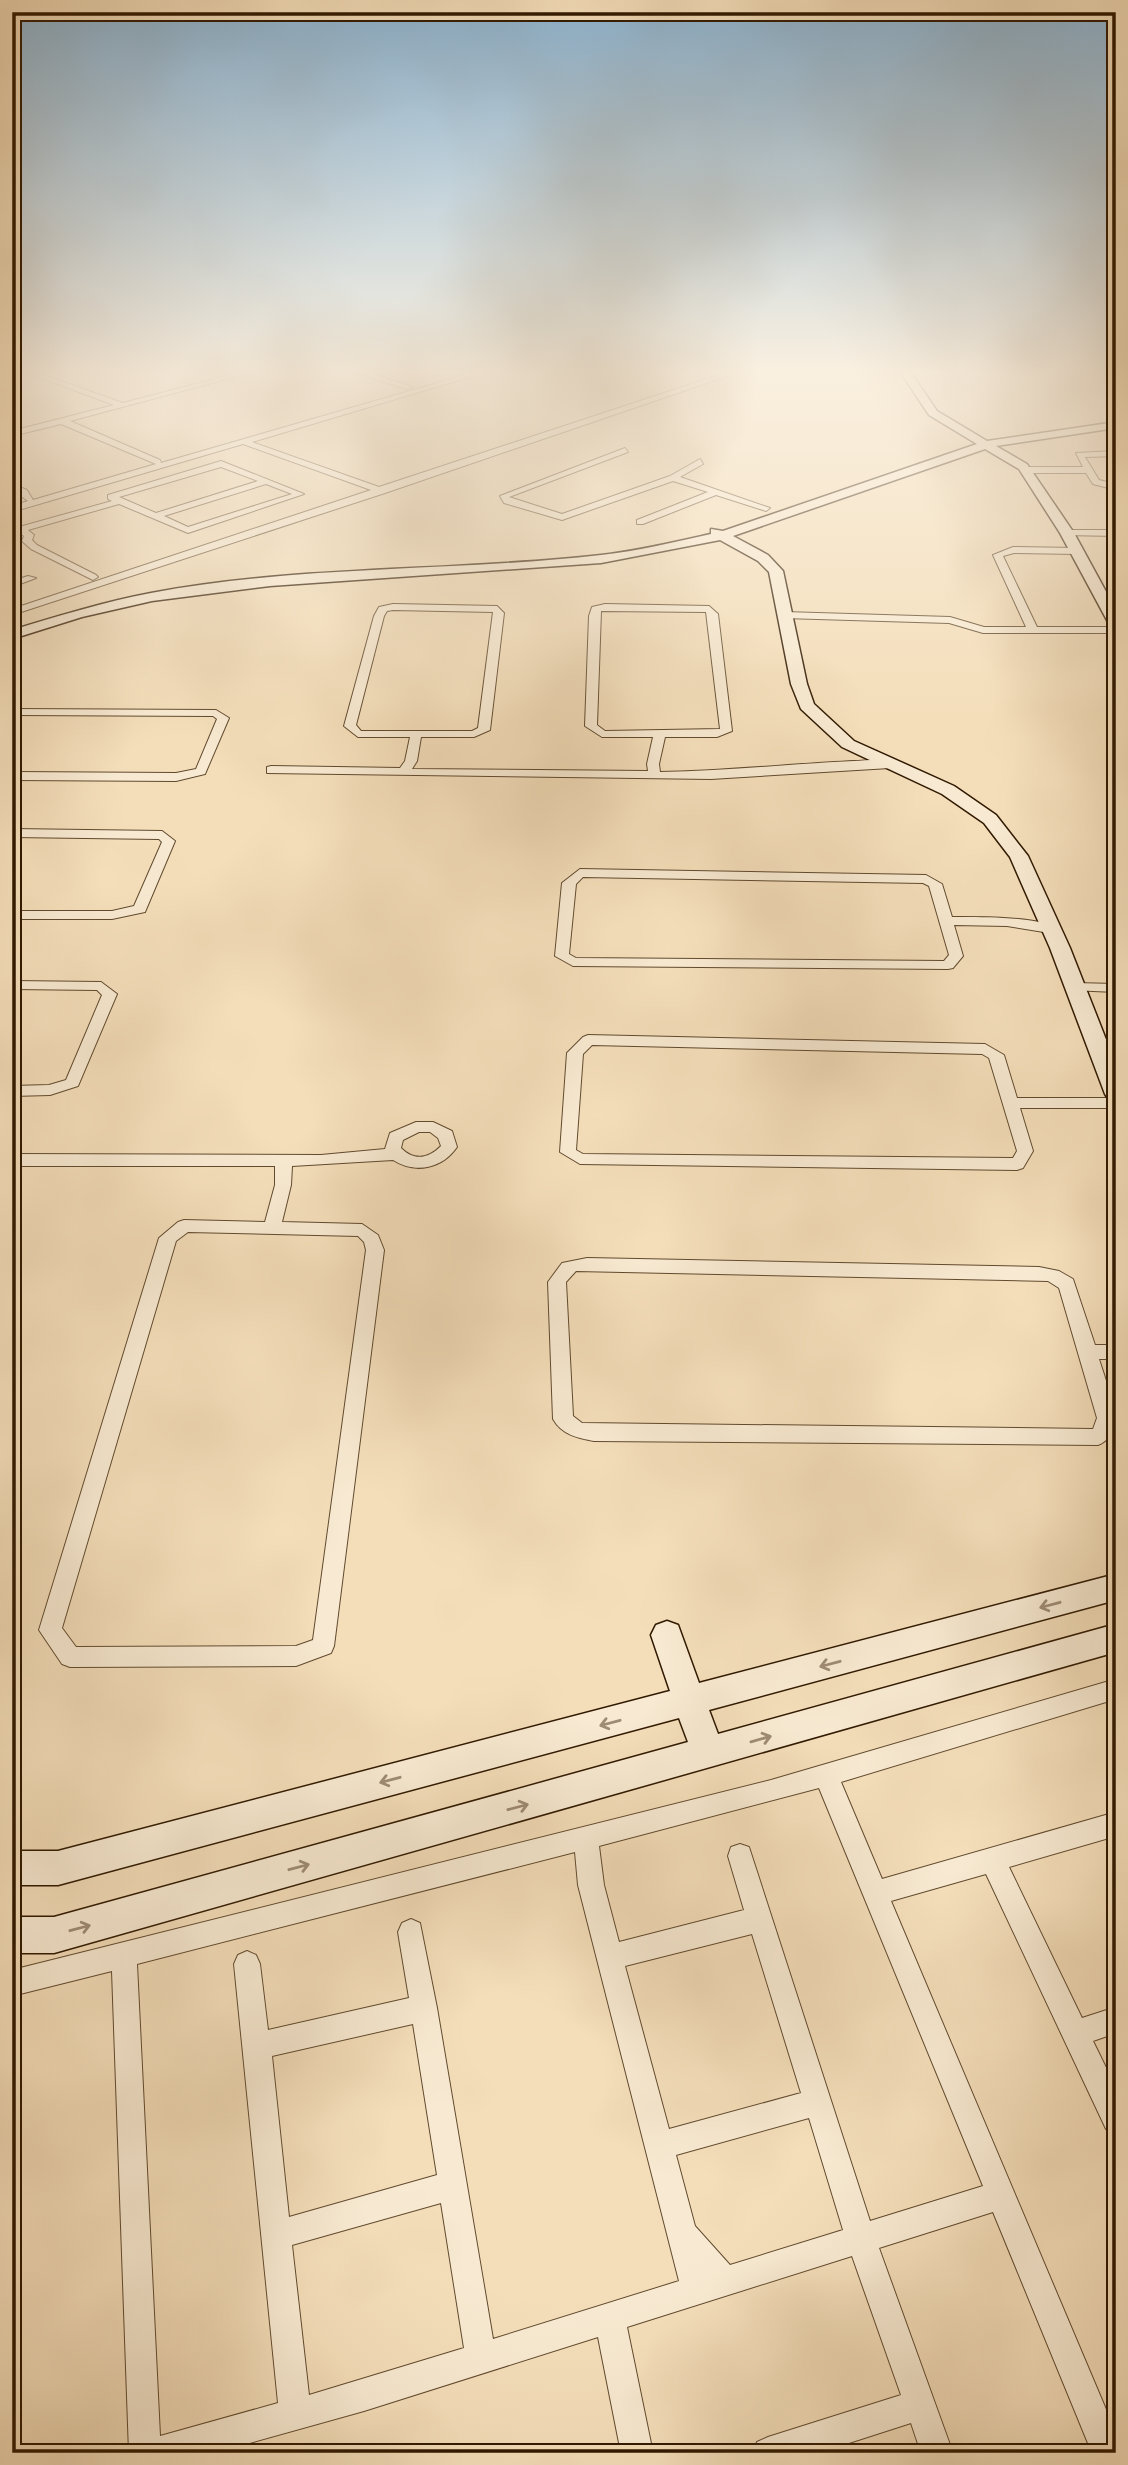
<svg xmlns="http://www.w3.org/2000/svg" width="1128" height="2465" font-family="'Old Standard TT',serif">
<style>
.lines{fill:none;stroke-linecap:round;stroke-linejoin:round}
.street-casing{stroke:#614a2e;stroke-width:2}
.secondary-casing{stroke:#301900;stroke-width:3}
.street{fill:#f8ead2;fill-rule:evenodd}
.secondary{fill:#f8ead2;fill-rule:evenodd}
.oneway{stroke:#9e8c74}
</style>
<rect width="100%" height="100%" fill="#f4deba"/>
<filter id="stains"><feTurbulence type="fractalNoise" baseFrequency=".00286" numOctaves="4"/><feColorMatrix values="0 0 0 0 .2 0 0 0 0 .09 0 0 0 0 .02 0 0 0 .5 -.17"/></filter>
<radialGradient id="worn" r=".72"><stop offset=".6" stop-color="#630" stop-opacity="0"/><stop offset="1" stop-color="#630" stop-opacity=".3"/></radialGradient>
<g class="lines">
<defs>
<g id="street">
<polygon points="20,370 30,370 123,403 249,370 261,370 70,421 160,460 161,463 482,370 493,370 252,442 379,487 734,370 745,370 385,493 12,615 12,609 371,490 243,444 12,512 12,506 28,501 12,490 12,484 27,490 33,500 156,464 61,424 12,436 12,431 114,405"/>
<polygon points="349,370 360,370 413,387 406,389"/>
<polygon points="625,448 628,452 509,497 562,514 670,476 700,459 703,464 680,477 770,508 766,511 716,495 643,524 637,524 637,520 708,492 673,481 562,520 504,503 500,496"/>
<polygon points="1116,451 1116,456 1085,457 1099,480 1116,484 1116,490 1093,484 1086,473 1025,473 1021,470 1025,467 1083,467 1076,453"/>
<path d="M221,461L304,494L188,533L119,504L28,530L34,535L32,540L37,545L96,575L98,577L93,580L31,549L22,541L24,536L19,533L12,535V529L112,501L108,499V495ZM221,467L258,481L156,513L119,497ZM266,484L292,494L188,527L164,516Z"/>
<polygon points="1067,530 1116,530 1116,536 1064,535 1064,531"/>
<polygon points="1013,547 1076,548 1081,551 1076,554 1014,553 1003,556 1037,627 1116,627 1116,633 983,633 949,623 784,618 779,615 784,612 950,617 984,627 1026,627 993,555"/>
<polygon points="28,576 36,578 12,587 12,581"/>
<path d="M393,604L497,606L504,613L490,730L474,737H421L417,761L412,769L648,771L647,764L653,737H602L585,726L589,616L592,607L605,604L709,606L718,614L732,731L717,737H665L659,764L660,772C726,771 789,764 854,761C866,761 887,757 896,764L890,768L711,779L267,773V767L271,766L400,768L405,761L410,737H358L344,726L374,616L379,607ZM393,610L493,612L478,728L472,731H361L356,725L384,616L387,611ZM601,611L706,612L720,729L605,731L597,725Z"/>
<polygon points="12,709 216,710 229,718 205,774 176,781 12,780 12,772 176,773 196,769 217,719 213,716 12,715"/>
<polygon points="12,829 162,831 175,841 145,912 112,919 12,919 12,911 112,911 134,906 162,842 159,839 12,837"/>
<path d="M580,869L926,875L942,884L952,917C974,917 1041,916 1057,929L1050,933L1007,926L954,925L963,956L953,968L948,969L573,966L555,956L562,883ZM583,877L923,883L929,886L949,955L944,961L576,958L569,954L576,884Z"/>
<polygon points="12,981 101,982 117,994 78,1086 50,1095 12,1096 12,1086 49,1085 66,1080 102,995 97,990 12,989"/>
<polygon points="1075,983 1116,984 1116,992 1070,990 1068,987"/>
<path d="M588,1035L985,1044L1004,1055L1017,1098H1116V1108H1020L1033,1151L1023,1168L1017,1170L580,1164L560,1152L567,1053L583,1037ZM592,1045L982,1054L989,1058L1017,1151L1013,1158L583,1154L576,1150L583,1054Z"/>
<polygon points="1096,1039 1116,1039 1116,1049 1091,1047 1088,1044 1091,1041"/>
<path d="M416,1122H433L452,1131L457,1147C442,1169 415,1174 393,1160L292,1166L291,1185L282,1222L362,1224L378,1235L384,1250L334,1646L331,1653L296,1666L70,1667L62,1664L39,1630L159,1238L178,1222L184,1220L265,1222L275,1185V1166H12V1154L321,1155L385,1149L390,1133ZM419,1132H430L438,1138L441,1146C428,1159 414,1161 401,1148L403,1140ZM188,1232L358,1236L364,1242L366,1250L313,1640L296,1646L76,1647L62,1628L176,1241Z"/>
<path d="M587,1258L1039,1267L1059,1271L1073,1279L1095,1345H1116V1359H1099C1106,1382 1128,1434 1098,1445L594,1441C578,1438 562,1435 553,1419L548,1282L562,1263ZM576,1271L1048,1281L1059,1288L1097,1418L1093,1429L582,1423L573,1416L566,1282Z"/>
<path d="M1116,1679V1699L841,1782L882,1879L1116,1812V1836L1009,1867L1082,2018L1116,2007V2033L1093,2041L1116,2088V2133L1106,2129L986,1874L891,1901L1116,2433V2453H1092L993,2212L879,2248L953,2453H921L911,2423L818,2453H752L757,2442L768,2437L901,2395L852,2256L627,2327L653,2453H621L598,2337L364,2411L214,2453H129L112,1971L12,1996V1970L771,1780ZM819,1788L983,2186L870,2221L749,1847L740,1844L731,1847L728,1856L744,1910L619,1942L604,1885L599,1846ZM575,1852L578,1885L679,2281L493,2339L437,2008L420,1923L411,1919L402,1923L398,1932L409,1998L268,2030L260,1964L256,1955L247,1951L238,1955L234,1964L278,2403L160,2436L137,1964ZM752,1934L801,2093L669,2129L625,1966ZM413,2024L437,2175L289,2217L272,2056ZM809,2118L843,2230L730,2265L695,2226L676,2155ZM441,2203L464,2348L309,2395L292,2245Z"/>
</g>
<g id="secondary">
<path d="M899,370H909L937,411L987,441L1116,422V428L996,446L1027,464L1074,533L1116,610V628L1109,624L1060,533L1019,469L985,449L733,536L768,555L783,571L807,684L814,704L854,741L954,786L996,815L1028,856L1070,948L1116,1065V1101L1108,1099L1105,1094L1050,948L1010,857L984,823L942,794L842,747L801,709L791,684L769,572L758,561L720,540L601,563L270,586L152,601L82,617L12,639V630C58,616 104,602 151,593C299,565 452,572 601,555C638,551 675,542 711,534V529L723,531L977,444L929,415Z"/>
<polygon points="1116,1574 1116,1600 709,1710 718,1734 1116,1624 1116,1652 54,1953 12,1953 12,1917 54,1917 688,1742 679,1718 58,1885 12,1885 12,1851 58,1851 670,1691 651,1635 656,1625 667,1621 678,1625 699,1683"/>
</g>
</defs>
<!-- street casing -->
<use href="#street" class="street-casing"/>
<!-- secondary casing -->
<use href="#secondary" class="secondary-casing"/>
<!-- street -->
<use href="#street" class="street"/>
<!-- secondary -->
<use href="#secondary" class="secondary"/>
</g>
<!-- one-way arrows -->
<defs><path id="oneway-shaft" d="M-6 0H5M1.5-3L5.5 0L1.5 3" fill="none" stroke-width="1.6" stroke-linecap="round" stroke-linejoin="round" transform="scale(1.75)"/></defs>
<g class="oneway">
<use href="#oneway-shaft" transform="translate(1050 1605) rotate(165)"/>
<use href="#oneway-shaft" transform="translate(830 1664) rotate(165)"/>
<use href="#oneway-shaft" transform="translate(610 1723) rotate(165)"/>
<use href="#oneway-shaft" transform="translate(761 1739) rotate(-16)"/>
<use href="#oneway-shaft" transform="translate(390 1780) rotate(165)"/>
<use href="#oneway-shaft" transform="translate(518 1807) rotate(-15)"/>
<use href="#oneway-shaft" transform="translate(299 1867) rotate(-15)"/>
<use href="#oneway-shaft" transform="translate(80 1928) rotate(-15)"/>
</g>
<!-- sky -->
<linearGradient id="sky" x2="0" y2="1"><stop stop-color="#8cb6d6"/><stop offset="0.52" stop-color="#faf0e0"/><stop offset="1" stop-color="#faf0e0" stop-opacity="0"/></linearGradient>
<rect width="1128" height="715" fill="url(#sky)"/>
<!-- margin -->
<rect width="1128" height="2465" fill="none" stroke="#f4deba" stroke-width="42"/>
<rect x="14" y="14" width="1100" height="2437" fill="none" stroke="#301900" stroke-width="3.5"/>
<rect x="21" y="21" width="1086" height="2423" fill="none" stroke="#301900" stroke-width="2"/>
<rect width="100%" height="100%" filter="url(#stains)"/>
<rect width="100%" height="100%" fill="url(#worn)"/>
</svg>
